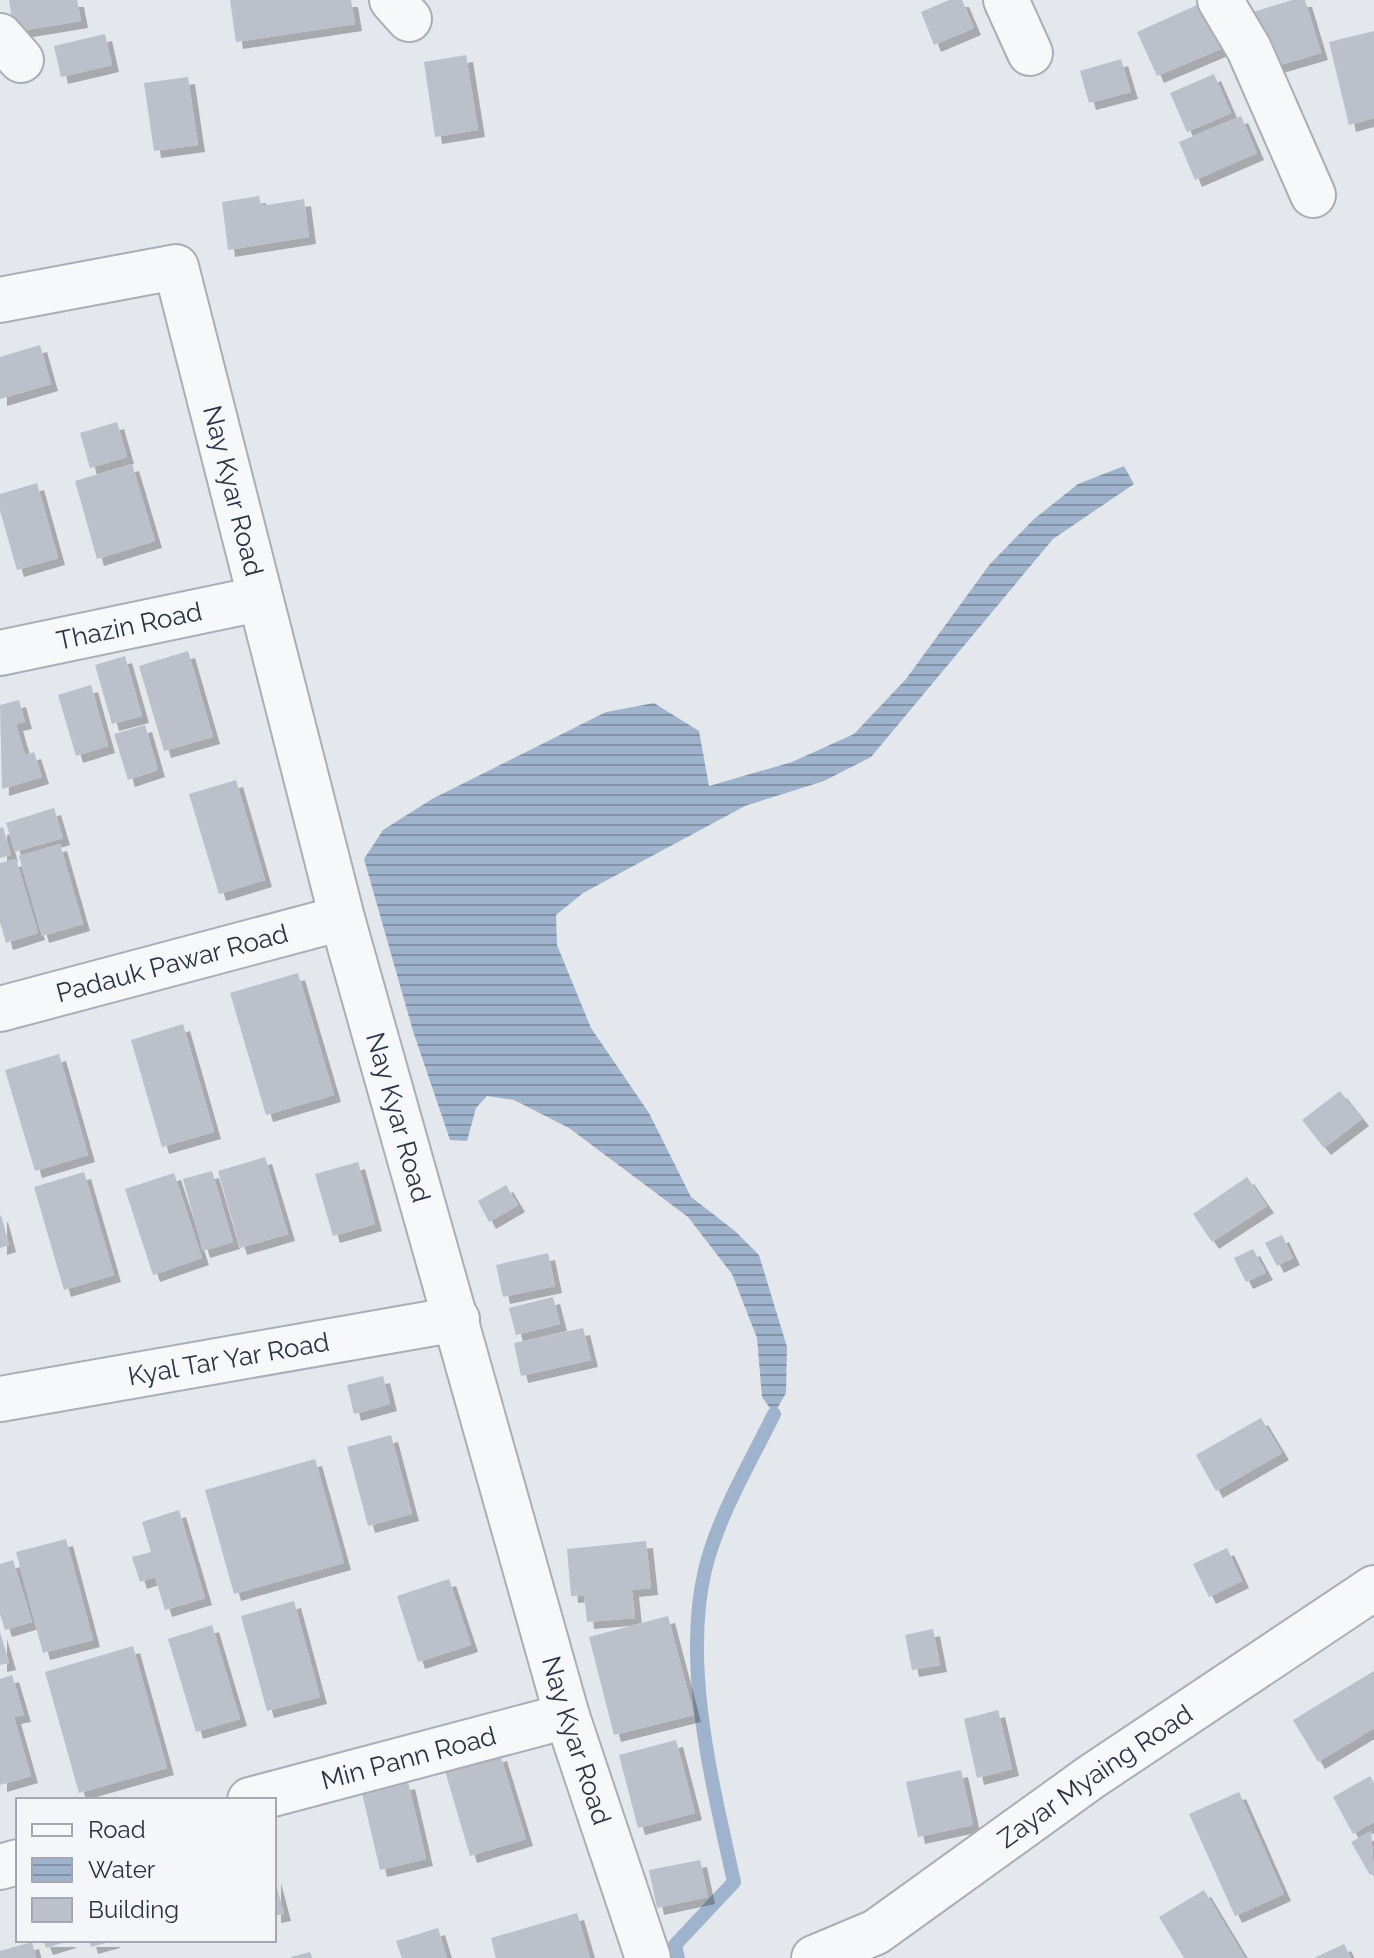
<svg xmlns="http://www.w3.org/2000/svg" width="1374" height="1958" font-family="Raleway,sans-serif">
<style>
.water{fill:url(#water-rules)}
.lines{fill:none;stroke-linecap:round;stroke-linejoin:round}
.stream{stroke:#9fb4cc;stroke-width:14}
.building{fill:#bbc0ca;filter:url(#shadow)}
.minor-casing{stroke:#a9aeb7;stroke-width:48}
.minor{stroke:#f7f8fa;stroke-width:44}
.labels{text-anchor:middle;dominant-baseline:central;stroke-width:7;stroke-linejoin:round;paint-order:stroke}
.street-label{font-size:26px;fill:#2b3445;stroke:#f4f6f9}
</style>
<defs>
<pattern id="water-rules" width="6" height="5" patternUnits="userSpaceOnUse" patternTransform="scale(2)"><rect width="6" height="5" fill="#9fb4cc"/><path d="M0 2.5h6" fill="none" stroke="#8293a7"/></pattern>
<filter id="shadow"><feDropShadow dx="7" dy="7" stdDeviation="0" flood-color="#0004"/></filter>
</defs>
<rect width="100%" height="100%" fill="#e4e7ec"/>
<!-- water -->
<polygon class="water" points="1124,466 1134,484 1053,539 871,757 824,781 745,806 583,893 556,915 557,945 591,1028 649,1113 691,1197 735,1231 759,1255 787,1347 786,1393 774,1414 762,1397 757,1338 732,1274 688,1217 569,1128 514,1100 487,1096 476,1108 467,1141 450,1140 413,1031 364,859 383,830 432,799 606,712 654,703 699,731 709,786 792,762 854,734 906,679 990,564 1034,519 1078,484"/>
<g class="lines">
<!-- stream -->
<path class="stream" d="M678,1958L675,1945L734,1882C713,1786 682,1667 705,1570C718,1516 750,1463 774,1414"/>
</g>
<!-- building -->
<g class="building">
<polygon points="9,0 77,0 81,21 14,32"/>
<polygon points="230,0 351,0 355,24 236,42"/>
<polygon points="949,0 962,0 974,28 934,45 921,12"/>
<polygon points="1208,0 1228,46 1157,76 1137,32"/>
<polygon points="1292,0 1305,0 1321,53 1266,69 1250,13"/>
<polygon points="1374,31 1374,118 1349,125 1329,42"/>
<polygon points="105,34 112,65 61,77 54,46"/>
<polygon points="466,55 478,130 435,137 424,62"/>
<polygon points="1121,59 1131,92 1089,103 1080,71"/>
<polygon points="1214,74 1231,113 1187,132 1170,93"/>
<polygon points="188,77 198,145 154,151 144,83"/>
<polygon points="1241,116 1257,153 1195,180 1179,142"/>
<polygon points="259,196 261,206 304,199 309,237 228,250 222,202"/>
<polygon points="40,345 51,384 0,399 0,357"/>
<polygon points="117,422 127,457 90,468 80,433"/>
<polygon points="132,464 155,541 97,559 75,481"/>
<polygon points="37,483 58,558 17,570 0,511 0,494"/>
<polygon points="188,651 213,737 164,751 139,666"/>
<polygon points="125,656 142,716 112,724 95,665"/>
<polygon points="91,685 108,746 76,756 58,695"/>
<polygon points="19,700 25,722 16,724 25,755 34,752 42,777 2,789 0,705"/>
<polygon points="145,725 158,770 128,780 114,734"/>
<polygon points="236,780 265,880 219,894 189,794"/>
<polygon points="54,808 63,838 15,852 6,823"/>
<polygon points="3,827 11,855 0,858 0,828"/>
<polygon points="60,844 83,924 42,936 19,856"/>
<polygon points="16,859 38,933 6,943 0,922 0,863"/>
<polygon points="298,973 334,1095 266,1115 230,993"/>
<polygon points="183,1024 214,1132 162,1147 131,1040"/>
<polygon points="59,1054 88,1155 35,1171 5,1070"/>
<polygon points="1340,1091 1362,1119 1324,1148 1302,1120"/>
<polygon points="265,1157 288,1234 240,1248 218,1171"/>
<polygon points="358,1162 375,1224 333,1236 315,1174"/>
<polygon points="212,1171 233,1242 203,1251 183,1179"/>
<polygon points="84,1172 114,1275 64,1290 34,1187"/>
<polygon points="174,1173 202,1258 153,1275 125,1189"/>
<polygon points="1247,1177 1267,1206 1212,1242 1193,1214"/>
<polygon points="506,1185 518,1205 489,1222 478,1201"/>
<polygon points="1,1215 9,1245 0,1248 0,1216"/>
<polygon points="1282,1235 1293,1258 1277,1266 1265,1243"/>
<polygon points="1253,1249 1266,1273 1246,1282 1234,1258"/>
<polygon points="548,1253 555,1286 503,1297 496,1265"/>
<polygon points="553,1297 560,1324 516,1335 509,1308"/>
<polygon points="583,1328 591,1360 521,1376 514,1343"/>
<polygon points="383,1376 390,1404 354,1414 347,1385"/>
<polygon points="1261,1418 1282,1453 1216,1491 1196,1455"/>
<polygon points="391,1435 412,1514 368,1526 347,1447"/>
<polygon points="315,1459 344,1563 234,1594 205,1490"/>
<polygon points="179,1510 205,1598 165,1610 155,1577 140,1582 132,1557 151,1552 142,1522"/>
<polygon points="66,1539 93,1640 43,1653 16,1552"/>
<polygon points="646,1541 651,1588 632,1590 635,1618 587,1622 584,1595 571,1596 567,1549"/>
<polygon points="1227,1548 1242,1581 1209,1597 1193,1564"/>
<polygon points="13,1560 32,1622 5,1630 0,1614 0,1564"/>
<polygon points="449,1579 471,1645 418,1662 397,1596"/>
<polygon points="294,1601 320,1697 267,1711 241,1616"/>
<polygon points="668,1616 694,1715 614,1735 589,1637"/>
<polygon points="212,1625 240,1719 196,1732 168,1639"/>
<polygon points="933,1629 940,1665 912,1670 905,1635"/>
<polygon points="0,1632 9,1663 0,1665"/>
<polygon points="133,1646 167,1768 79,1793 45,1672"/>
<polygon points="1374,1671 1374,1728 1318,1762 1293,1720"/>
<polygon points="12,1675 24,1715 14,1717 31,1776 0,1785 0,1679"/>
<polygon points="998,1710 1012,1769 977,1778 964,1719"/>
<polygon points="676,1740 695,1813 638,1828 619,1755"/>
<polygon points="500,1754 526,1839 470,1856 445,1771"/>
<polygon points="961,1770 973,1825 918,1837 906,1782"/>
<polygon points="1370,1776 1374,1783 1374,1822 1353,1834 1333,1797"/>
<polygon points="408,1782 426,1859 380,1870 362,1793"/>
<polygon points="1239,1792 1284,1894 1235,1916 1189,1814"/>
<polygon points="1371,1831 1374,1873 1370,1875 1351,1842"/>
<polygon points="700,1860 708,1897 657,1908 649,1870"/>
<polygon points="274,1876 284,1914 274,1916"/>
<polygon points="1204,1890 1245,1958 1184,1958 1159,1917"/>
<polygon points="577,1913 590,1958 496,1958 491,1938"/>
<polygon points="438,1928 447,1958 402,1958 396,1941"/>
<polygon points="43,1940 69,1940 69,1941 46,1948"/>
<polygon points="89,1940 113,1940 113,1941 91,1947"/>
<polygon points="32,1942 36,1958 0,1958 0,1951"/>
<polygon points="1344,1944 1351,1958 1314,1958"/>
<polygon points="310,1952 312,1958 292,1958 291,1957"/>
</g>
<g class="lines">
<defs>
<g id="minor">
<polyline points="392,0 409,19"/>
<polyline points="1006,0 1030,53"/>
<polyline points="1220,0 1249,49 1313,195"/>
<polyline points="0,36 21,60"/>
<path id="s1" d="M0,300L176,267L342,918L567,1716L648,1958"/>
<path id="s2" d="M0,653L258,599"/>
<path id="s3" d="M0,1009L342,918"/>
<path id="s4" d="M0,1399L457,1319"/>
<path id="s5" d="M250,1800L567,1716"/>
<polyline points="0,1867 18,1862"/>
<path id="s6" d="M814,1958L876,1932L1091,1777L1374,1588"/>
</g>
</defs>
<!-- minor casing -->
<use href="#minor" class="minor-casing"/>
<!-- minor -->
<use href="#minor" class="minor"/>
</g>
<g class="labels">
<!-- street labels -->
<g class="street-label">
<text stroke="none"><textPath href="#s1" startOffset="410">Nay Kyar Road</textPath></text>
<text stroke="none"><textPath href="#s2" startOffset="132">Thazin Road</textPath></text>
<text stroke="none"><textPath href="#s3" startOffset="178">Padauk Pawar Road</textPath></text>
<text stroke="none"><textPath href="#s1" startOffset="1058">Nay Kyar Road</textPath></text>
<text stroke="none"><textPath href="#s4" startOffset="232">Kyal Tar Yar Road</textPath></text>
<text stroke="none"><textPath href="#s1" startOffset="1706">Nay Kyar Road</textPath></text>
<text stroke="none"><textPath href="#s5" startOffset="164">Min Pann Road</textPath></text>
<text stroke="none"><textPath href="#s6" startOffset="336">Zayar Myaing Road</textPath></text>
</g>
</g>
<!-- legend -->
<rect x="16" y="1798" width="260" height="144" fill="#f4f6f9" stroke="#a4a8b1" stroke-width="2"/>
<rect x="32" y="1824" width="40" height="12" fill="#f7f8fa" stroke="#a4a8b1" stroke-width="2"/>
<text x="88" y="1838" font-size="24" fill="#2b3445">Road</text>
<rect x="32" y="1858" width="40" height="24" fill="url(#water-rules)" stroke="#a4a8b1" stroke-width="2"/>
<text x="88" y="1878" font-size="24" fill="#2b3445">Water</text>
<rect x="32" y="1898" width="40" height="24" fill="#bbc0ca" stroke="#a4a8b1" stroke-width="2"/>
<text x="88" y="1918" font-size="24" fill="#2b3445">Building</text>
</svg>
